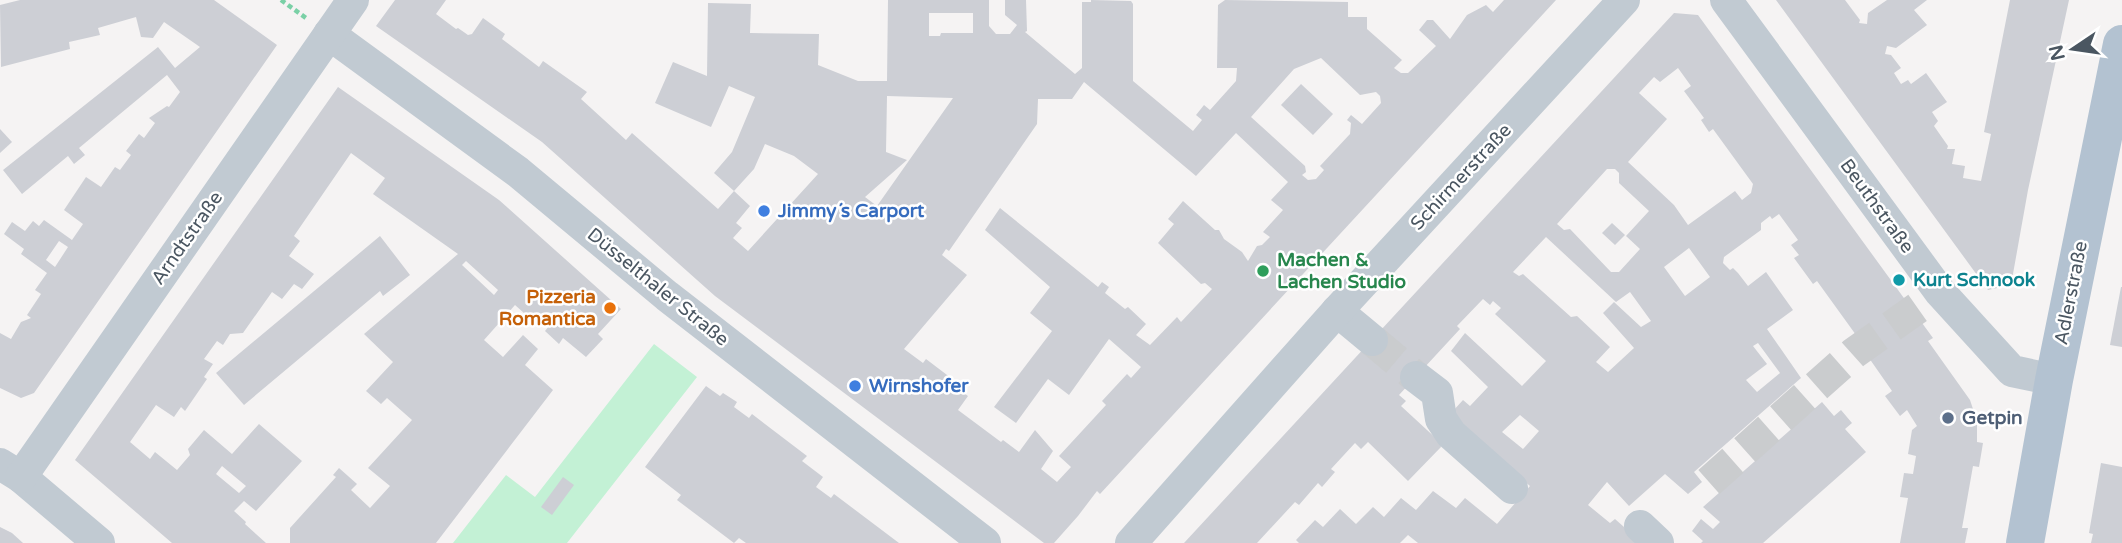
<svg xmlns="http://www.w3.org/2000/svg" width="2122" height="543" font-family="'Varela Round',sans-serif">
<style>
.green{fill:#c3f1d5}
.building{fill:#cdcfd5;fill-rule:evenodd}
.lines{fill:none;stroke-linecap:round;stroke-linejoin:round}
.minor-tunnel{stroke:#caccce;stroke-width:32;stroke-dasharray:32 16;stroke-linecap:butt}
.path{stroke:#7ad0a6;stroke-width:4.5;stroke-dasharray:5 3.5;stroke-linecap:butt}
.minor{stroke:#c1cad2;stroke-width:32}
.major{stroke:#b3c2d1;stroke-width:38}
.shop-dot{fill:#3f7fe0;stroke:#fff;stroke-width:2.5}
.leisure-dot{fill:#2e9e5b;stroke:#fff;stroke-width:2.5}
.culture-dot{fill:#0f9aa8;stroke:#fff;stroke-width:2.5}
.food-dot{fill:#e8710a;stroke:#fff;stroke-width:2.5}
.service-dot{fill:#5c6f8a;stroke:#fff;stroke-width:2.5}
.labels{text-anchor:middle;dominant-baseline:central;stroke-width:5;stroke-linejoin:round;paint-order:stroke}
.street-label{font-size:19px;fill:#4a5661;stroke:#fff}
.shop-label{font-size:19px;font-weight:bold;fill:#366cbe;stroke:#fff;text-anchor:start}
.leisure-label{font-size:19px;font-weight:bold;fill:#27864d;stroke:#fff;text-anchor:start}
.culture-label{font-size:19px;font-weight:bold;fill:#0d838f;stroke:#fff;text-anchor:start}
.food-label{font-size:19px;font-weight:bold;fill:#c56008;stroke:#fff;text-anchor:end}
.service-label{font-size:19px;font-weight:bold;fill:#4e5e75;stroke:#fff;text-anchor:start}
</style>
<rect width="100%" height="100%" fill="#f5f3f3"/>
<!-- green -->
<polygon class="green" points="654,344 697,377 567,543 453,543 506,475 535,497"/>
<!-- building -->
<g class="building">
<path d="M20,0H214L277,45L34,393L21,398L0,388V333L11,339L21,322L31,318L27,315L41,294L35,290L47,273L21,254L24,249L4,234L12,222L25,231L33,221L39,226L44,220L72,240L83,224L64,210L86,177L101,187L115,167L120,170L131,155L126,151L139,134L144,138L155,123L149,118L167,106L169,107L180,92L167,75L79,148L85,155L74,164L68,156L22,194L3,170L158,47L175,68L200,47L164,22L153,38L141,37L136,17L98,28L100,35L69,42L70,49L1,67L0,5ZM59,241L68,247L55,267L46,260Z"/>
<path d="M395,0H446L436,14L456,29L458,28L468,35L472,34L483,18L505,34L502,39L539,67L543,61L587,92L581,99L626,140L632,133L718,209L734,191L750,206L736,223L742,228L733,238L748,251L818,174L794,156L765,144L754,169L734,191L714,173L732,152L755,97L729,86L711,127L655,103L673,62L707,76L708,3L751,4L750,33L819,34L818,65L858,81H887L888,0H989V26L996,34H1010L1017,25L1005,15V0H1026L1027,31L1025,32L1075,74L1082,68V2H1091V0L1131,1L1133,4V81L1193,131L1202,120L1196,115L1204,105L1210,110L1236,81L1237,68H1217L1218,5L1225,0L1348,2V17H1367V29L1402,60L1394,68L1401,73H1408L1436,46L1419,30L1427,20H1433L1450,39L1467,15L1486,5L1493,12L1504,0H1556L1100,494L1097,491L1078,516L1054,543H1044L715,296L542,142L376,26ZM929,13H973V33H941L940,36H929ZM1321,58L1360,95L1376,92L1380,96L1381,103L1362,124L1351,115L1347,120L1351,123L1350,134L1320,166L1324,170L1316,179L1308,180L1302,175L1306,172L1305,166L1251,117L1294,69ZM1084,82L1196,176L1236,133L1288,182L1271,200L1283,210L1263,232L1270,237L1262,245L1257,246L1248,261L1242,252L1224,239L1219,230H1215L1183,201L1168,219L1174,224L1158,243L1201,284L1205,283L1212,289L1181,322L1177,317L1150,345L1136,335L1146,324L1128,307L1125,309L1105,293L1109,287L1102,282L1098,287L1000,208L985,230L1050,287L1030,313L1052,331L994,407L1016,423L1048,379L1069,395L1109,339L1141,367L1131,378L1127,374L1102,401L1106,405L1059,456L1071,467L1057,482L1041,469L1053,451L1035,430L1019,452L1003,440L1001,442L958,410L968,396L948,382L951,378L926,359L923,363L904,349L967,275L942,255L946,249L949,251L1037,124L1038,99H1072ZM887,96L953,98L877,206L865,197L907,160L886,152Z"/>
<polygon points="1776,0 1845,0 1860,20 1859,23 1867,24 1868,13 1887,0 1927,0 1914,10 1927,25 1896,48 1887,46 1885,54 1891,55 1901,68 1894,73 1901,84 1908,80 1911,84 1926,73 1947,102 1932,112 1938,121 1934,126 1948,146 1947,149 1955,149 1952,164 1965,166 1963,178 1981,181 1991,134 1984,132 2010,0 2069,0 2028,190 2011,285 1988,290"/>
<path d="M1674,13L1698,15L1933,338L1928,341L1970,400L1977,421V442L1983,443L1979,467L1973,466L1964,517L1962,528H1968L1965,543H1900L1908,498L1900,497L1904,473L1913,474L1916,456L1908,454L1912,430L1917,426L1907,410L1900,416L1885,396L1892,391L1869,358L1862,363L1847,343L1856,335L1817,281L1813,284L1794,258L1799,255L1791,245L1798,240L1779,214L1772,219L1770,216L1761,223V230L1724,257L1723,263L1730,270L1733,268L1738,273L1748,286L1766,272L1793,310L1767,329L1801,378L1694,472L1702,482L1688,494L1665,474L1629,506L1607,482L1588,505L1610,523L1615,519L1642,543H1418L1408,535L1400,543H1299L1296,540L1315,520L1323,527L1340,509L1356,524L1373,507L1384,517L1401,498L1416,510L1433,491L1456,508L1465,498L1497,524L1530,486L1468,433L1452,412L1463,400L1470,406L1488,387L1451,351L1465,333L1522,386L1546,361L1495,314L1501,308L1493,301L1490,305L1483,299L1457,326L1460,329L1399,395L1406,401L1401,406L1440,442L1441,447L1408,481L1368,442L1361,449L1355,443L1331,469L1335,472L1322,487L1318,483L1299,505L1295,502L1257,543H1184ZM1678,68L1691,86L1684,91L1704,118L1701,120L1709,132L1713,129L1753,184L1751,193L1742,200L1735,191L1688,225L1674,205L1628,162L1667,119L1639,93L1654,77L1660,82ZM1607,169H1615L1619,173V183L1649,211L1626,236L1640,249L1619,272H1611L1570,229L1564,230L1557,224ZM1546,237L1616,302L1630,292L1651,321L1641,327L1614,302L1603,313L1634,348L1608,372L1596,362L1610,347L1577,316L1571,317L1523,274L1519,276L1513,272ZM1689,248L1710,277L1685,296L1664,267ZM1758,343L1780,373L1757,392L1746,380L1767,364L1753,346ZM1520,415L1539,431L1523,449L1502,432Z"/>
<polygon points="1301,84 1333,114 1313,135 1281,105"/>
<path d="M338,87L499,200L621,309L598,334L603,339L586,357L563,338L559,344L545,331L549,326L539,317L534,322L515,305L484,340L503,357L523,335L538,349L525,365L553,390L436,543H290V528L336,477L333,475L339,468L357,484L351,490L370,508L390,486L368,468L412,420L387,398L381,404L366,391L393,362L364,334L458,254L373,194L385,178L351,153L294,236L300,241L289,256L314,274L302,289L294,284L282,299L272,292L243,333L230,334L223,345L217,341L204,359L213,364L204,377L207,379L185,411L181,407L174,417L156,405L130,442L150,459L155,452L177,470L190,455L188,449L204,430L232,454L259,424L302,461L256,511L244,501L234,511L246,522L245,524L266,543H172L75,460ZM466,261L498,290L494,295L462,265ZM222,466L246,486L239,493L216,474Z"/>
<polygon points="0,129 12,142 0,153"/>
<polygon points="1612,223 1625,235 1615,245 1602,233"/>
<polygon points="380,236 410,275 383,296 380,291 244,405 216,373"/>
<polygon points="2121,287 2122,287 2122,347 2110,345"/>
<polygon points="706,386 720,396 723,393 737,402 734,407 749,418 752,414 807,456 802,461 823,477 816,487 831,498 834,494 899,543 746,543 739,538 734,543 677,500 681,495 645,467"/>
<polygon points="1822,402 1834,416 1841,410 1852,423 1845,429 1866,452 1763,543 1701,543 1703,541 1692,531 1701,519 1713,529 1720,522 1703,507"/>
<polygon points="2101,463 2122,467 2122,543 2091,543 2093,534 2089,533"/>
<polygon points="563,477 574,485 552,515 541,507"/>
<polygon points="0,527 12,533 23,543 0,543"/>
</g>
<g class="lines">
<!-- minor-tunnel -->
<g class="minor-tunnel">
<polyline points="1372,340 1416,377"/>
<polyline points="1709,482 1854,353 1940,292"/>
</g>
<!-- path -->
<polyline class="path" points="281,0 306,18"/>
<!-- minor -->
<g class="minor">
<polyline points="1726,0 1940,292 2012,371 2054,380"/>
<polyline points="329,34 518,172 667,296 985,543"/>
<polyline points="1337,311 1372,340"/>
<polyline points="1416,377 1437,393 1441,419 1451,434 1512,488"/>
<polyline points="0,464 21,477 99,543"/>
<polyline points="21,477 353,0"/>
<polyline points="1640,526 1658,543"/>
<polyline points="1131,543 1337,311 1624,0"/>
</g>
<!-- major -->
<polyline class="major" points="2025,543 2054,380 2122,44"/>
</g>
<!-- markers -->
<g class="shop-dot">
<circle cx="764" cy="211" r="7"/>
<circle cx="855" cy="386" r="7"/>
</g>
<circle class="leisure-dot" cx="1263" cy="271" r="7"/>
<circle class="culture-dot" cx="1899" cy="280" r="7"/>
<circle class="food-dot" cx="610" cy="308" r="7"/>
<circle class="service-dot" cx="1948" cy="418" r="7"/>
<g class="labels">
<!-- street labels -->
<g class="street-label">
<text transform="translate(1461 177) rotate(-47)">Schirmerstraße</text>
<text transform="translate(1877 206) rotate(54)">Beuthstraße</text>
<text transform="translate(187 238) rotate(-55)">Arndtstraße</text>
<text transform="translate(658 287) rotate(39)">Düsselthaler Straße</text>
<text transform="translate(2071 293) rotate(-79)">Adlerstraße</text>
</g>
<!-- shop labels -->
<g class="shop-label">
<text x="778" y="211">Jimmy´s Carport</text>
<text x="869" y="386">Wirnshofer</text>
</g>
<!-- leisure labels -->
<g class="leisure-label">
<text x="1277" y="260">Machen &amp;<tspan x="1277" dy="22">Lachen Studio</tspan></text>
</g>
<!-- culture labels -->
<g class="culture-label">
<text x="1913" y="280">Kurt Schnook</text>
</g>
<!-- food labels -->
<g class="food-label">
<text x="596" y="297">Pizzeria<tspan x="596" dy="22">Romantica</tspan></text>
</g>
<!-- service labels -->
<g class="service-label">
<text x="1962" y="418">Getpin</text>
</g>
</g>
<!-- north arrow -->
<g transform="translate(2073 49) rotate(257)" stroke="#ffffff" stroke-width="5" paint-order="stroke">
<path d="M0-5L12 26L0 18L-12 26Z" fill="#4a5661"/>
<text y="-10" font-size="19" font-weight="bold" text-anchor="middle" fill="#4a5661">N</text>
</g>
</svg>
